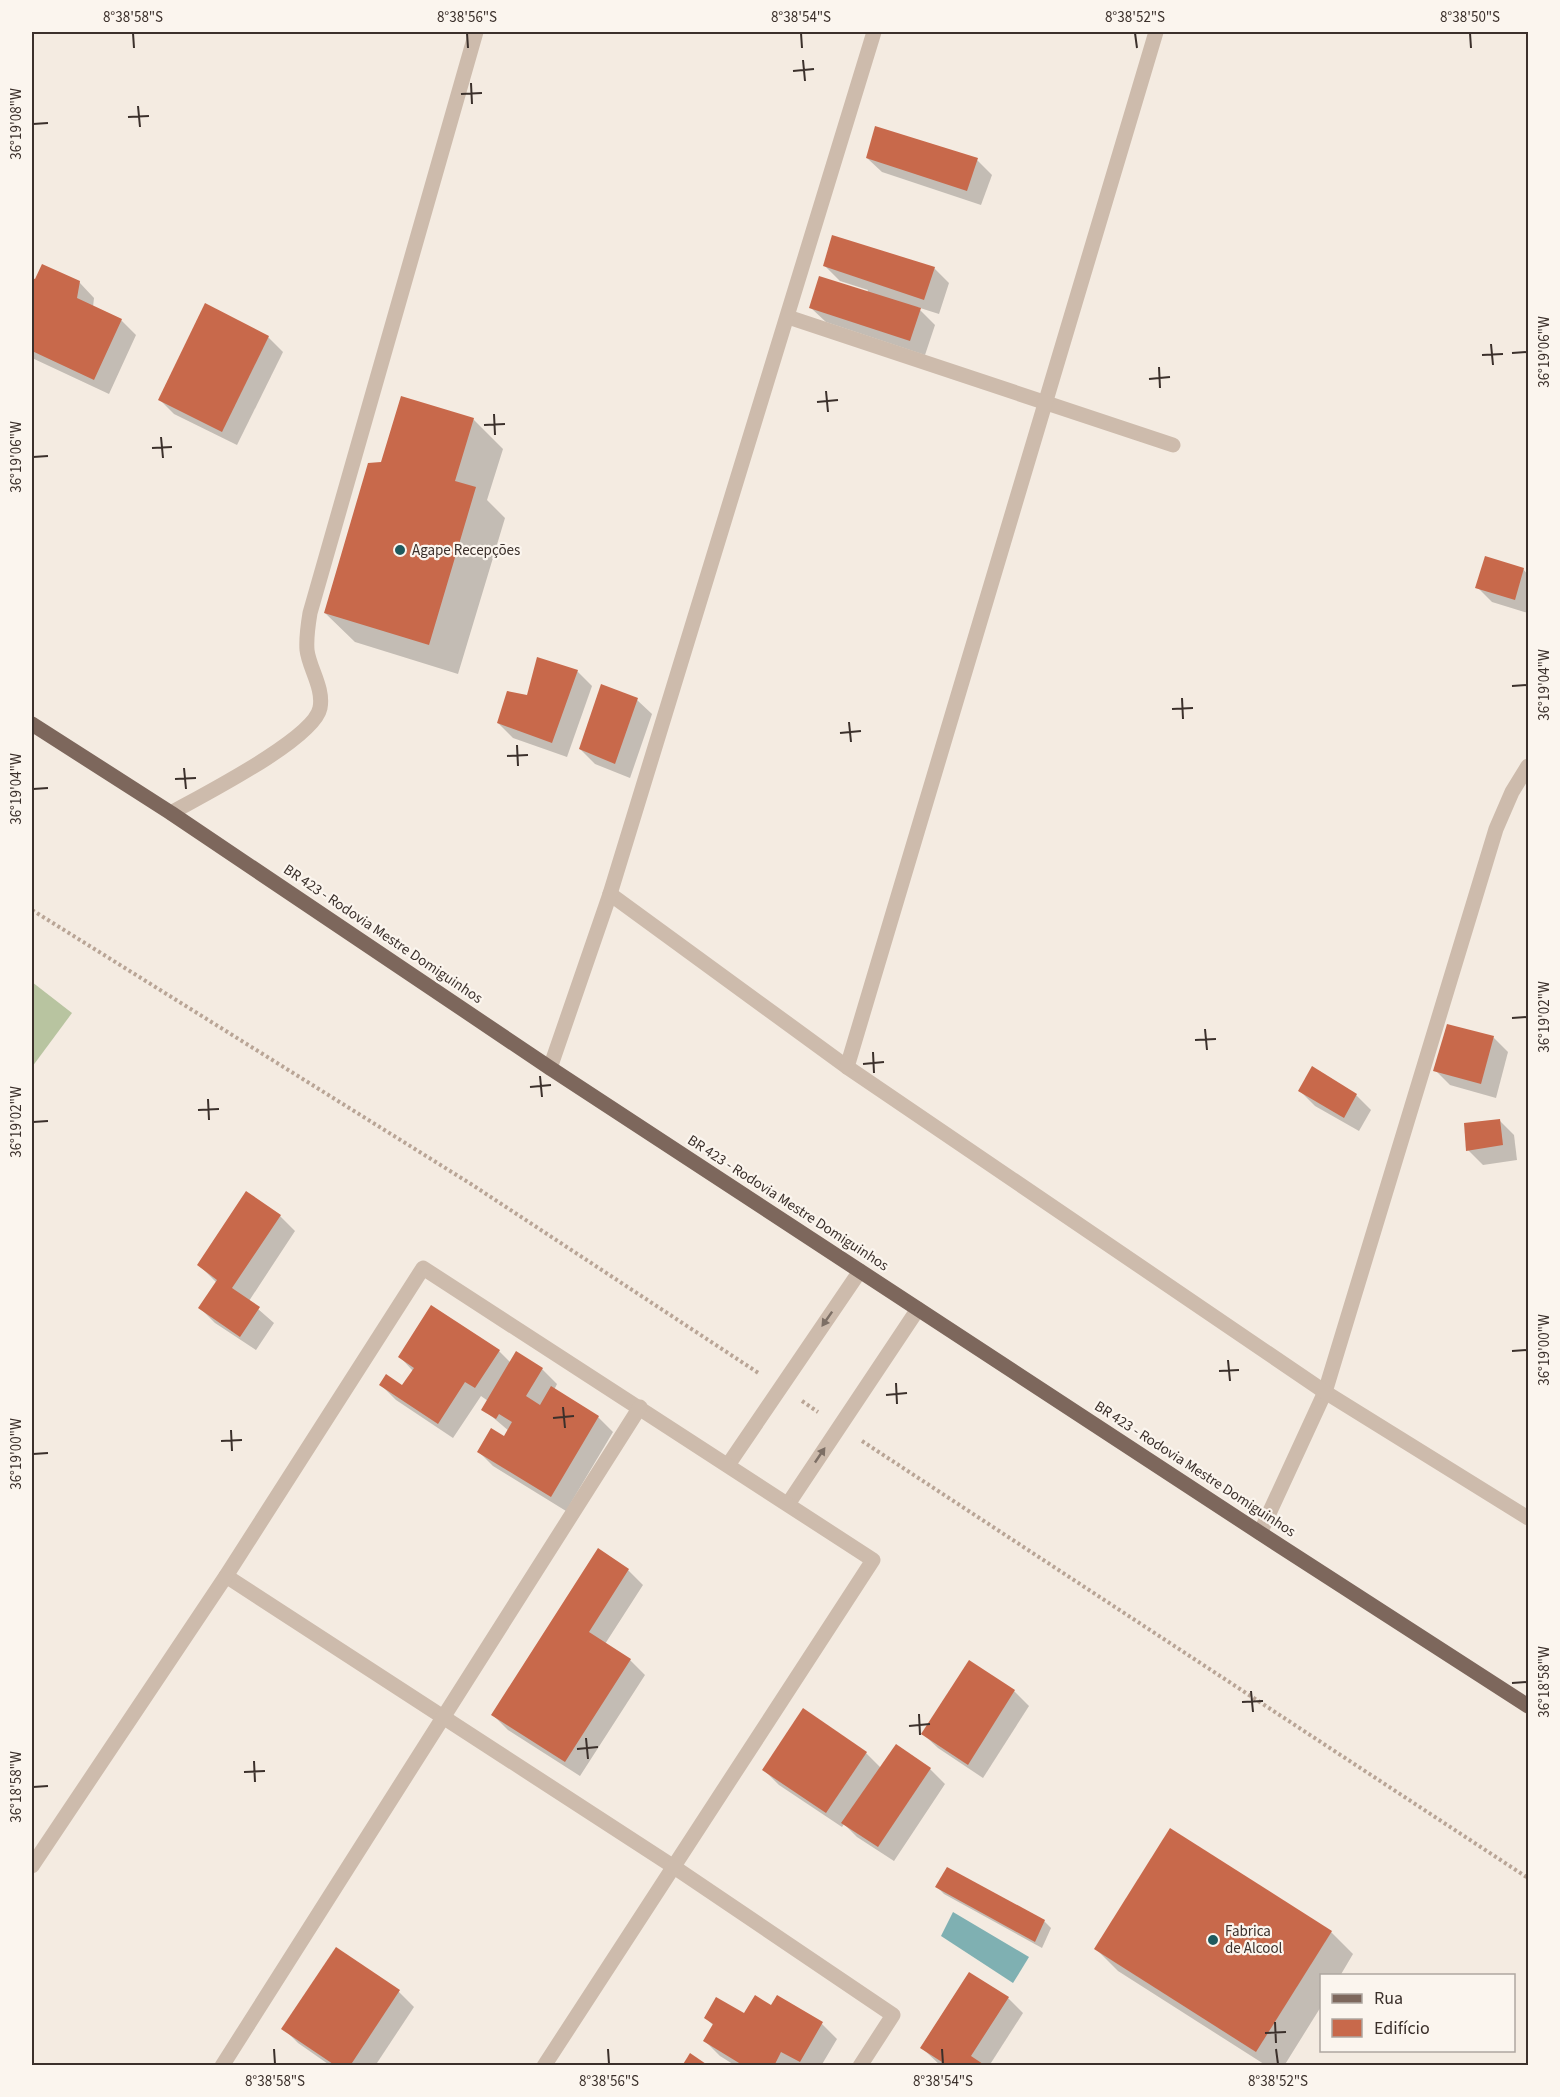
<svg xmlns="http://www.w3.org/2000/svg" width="1560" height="2097" font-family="'Source Sans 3',sans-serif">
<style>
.green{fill:#b8c4a0}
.water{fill:#7fb0b2}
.shadow{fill:#0003}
.building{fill:#c8694b}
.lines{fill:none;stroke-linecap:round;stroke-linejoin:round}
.path{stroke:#b9a596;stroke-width:4;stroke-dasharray:3 3;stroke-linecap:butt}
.lane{stroke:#cdbbac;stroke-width:15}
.street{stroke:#cdbbac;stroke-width:15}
.primary{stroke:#7d675c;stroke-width:15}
.oneway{fill:#7d6f65}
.ticks{fill:none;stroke:#3b302b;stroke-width:2}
.poi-dot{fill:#1f5a5e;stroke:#fbf5ee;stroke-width:2}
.labels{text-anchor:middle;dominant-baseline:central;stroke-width:4.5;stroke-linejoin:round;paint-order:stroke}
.poi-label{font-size:15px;fill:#3b302b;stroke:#fbf5ee;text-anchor:start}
.street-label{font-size:15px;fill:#3b302b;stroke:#fbf5ee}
.neatline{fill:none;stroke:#3b302b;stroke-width:2}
.ticks-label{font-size:15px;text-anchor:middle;fill:#3b302b}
</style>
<rect width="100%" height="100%" fill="#f4ebe1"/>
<!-- green -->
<polygon class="green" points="32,982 72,1013 32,1067"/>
<!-- water -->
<polygon class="water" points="953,1912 1029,1957 1013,1983 941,1936"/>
<!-- shadow -->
<g class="shadow">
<polygon points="867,158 977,160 992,175 981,205 882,172"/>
<polygon points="825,266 934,268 949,283 939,314 917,307 935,325 925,355 826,322 811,308 867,293 868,290 840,281"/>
<polygon points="32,279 79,282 94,298 93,307 121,320 136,335 109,394 32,358"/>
<polygon points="268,337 283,352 237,445 174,414 159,399"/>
<polygon points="473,419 503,449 487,500 505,518 458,674 355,642 325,613 382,464"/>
<polygon points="1523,569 1528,575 1528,613 1492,602 1477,587"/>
<polygon points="577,671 592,686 567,757 513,738 498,723 528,696"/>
<polygon points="637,700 652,714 630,778 595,764 580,749"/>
<polygon points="1493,1037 1508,1052 1496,1098 1450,1085 1435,1070"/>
<polygon points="1300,1091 1356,1095 1371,1110 1359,1131 1315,1106"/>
<polygon points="1499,1120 1514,1135 1517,1160 1483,1165 1468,1150"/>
<polygon points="280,1216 295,1231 249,1301 274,1323 256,1350 215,1323 200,1308 217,1283 199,1265"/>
<polygon points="499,1351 511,1363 542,1369 557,1384 554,1390 598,1417 613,1432 566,1511 493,1466 479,1452 505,1438 509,1431 483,1409 488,1401 481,1396 453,1438 396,1400 381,1385 403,1387 413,1371 400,1357"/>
<polygon points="628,1570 643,1585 605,1644 630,1660 645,1675 580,1776 508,1730 493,1715"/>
<polygon points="969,1662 1014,1691 1029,1706 983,1778 938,1748 923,1734"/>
<polygon points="866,1753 881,1768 930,1769 945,1784 894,1861 857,1837 844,1824 842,1827 779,1785 764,1770"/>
<polygon points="937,1887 1044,1921 1051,1928 1042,1948 944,1894"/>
<polygon points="1331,1932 1353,1954 1340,1976 1322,1976 1322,2005 1284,2066 1267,2066 1118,1971 1096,1949"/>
<polygon points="337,1949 399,1992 414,2007 375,2066 331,2066 298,2043 283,2028"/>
<polygon points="778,1997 822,2024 837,2039 821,2066 736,2066 720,2056 705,2041 714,2026 706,2018 744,2015 772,2007"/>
<polygon points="1008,1998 1023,2013 989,2066 941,2066 922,2048"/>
</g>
<!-- building -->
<g class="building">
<polygon points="875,126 978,158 967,191 866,158"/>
<polygon points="832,235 935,267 924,300 823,266"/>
<polygon points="42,264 80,281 77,298 122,319 94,380 32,351 32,278 35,279"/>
<polygon points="819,276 921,308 910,341 809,308"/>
<polygon points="205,303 269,336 222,432 158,400"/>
<polygon points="401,396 474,418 455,481 476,487 429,645 324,613 368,463 381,462"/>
<polygon points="1485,556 1524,568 1515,600 1475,588"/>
<polygon points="537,657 578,670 552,743 497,723 507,691 527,695"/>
<polygon points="601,684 638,698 615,764 579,749"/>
<polygon points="1447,1024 1494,1036 1481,1084 1433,1071"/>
<polygon points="1312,1066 1357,1094 1344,1118 1298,1091"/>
<polygon points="1500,1119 1503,1145 1466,1151 1464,1123"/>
<polygon points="246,1191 281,1215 232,1288 260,1307 240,1337 198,1308 217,1280 197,1265"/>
<polygon points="431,1305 500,1350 475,1388 465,1382 438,1424 379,1385 386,1374 402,1385 414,1368 398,1357"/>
<polygon points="516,1351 543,1368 526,1396 540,1405 551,1386 599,1416 551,1497 477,1452 491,1428 504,1436 512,1422 499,1414 496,1419 481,1410"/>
<polygon points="598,1548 629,1569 589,1632 631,1659 565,1762 491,1715"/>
<polygon points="969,1660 1015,1690 968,1765 921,1734"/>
<polygon points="803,1708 867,1752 826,1813 762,1770"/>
<polygon points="896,1744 931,1768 878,1847 841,1823"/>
<polygon points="1170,1828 1332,1931 1256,2052 1094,1949"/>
<polygon points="947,1867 1045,1920 1035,1942 935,1887"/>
<polygon points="336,1947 400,1990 350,2066 336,2066 281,2029"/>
<polygon points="969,1972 1009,1997 971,2056 986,2066 939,2066 942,2062 920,2048"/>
<polygon points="755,1995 771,2005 777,1995 823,2022 800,2062 781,2052 774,2066 744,2066 703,2041 713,2024 704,2018 716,1997 744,2013"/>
<polygon points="690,2053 709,2066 682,2066"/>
</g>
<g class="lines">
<!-- path -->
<g class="path">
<polyline points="32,910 471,1184 760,1374"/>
<polyline points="802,1401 818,1412"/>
<polyline points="862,1441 1528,1878"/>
</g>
<!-- lane -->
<g class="lane">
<path d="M171,813C201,796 314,739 320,708C324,688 309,668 307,650C306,637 308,625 310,613L476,32"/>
<polyline points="1260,1533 1325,1392 1496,829 1512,792 1528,766"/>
</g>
<!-- street -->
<g class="street">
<polyline points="788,317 1173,445"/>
<polyline points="610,894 847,1067 1325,1392 1528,1518"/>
<polyline points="847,1067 1156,32"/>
<polyline points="550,1068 610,894 874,32"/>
<polyline points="728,1465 860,1271"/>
<polyline points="788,1504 918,1309"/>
<polyline points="226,1576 674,1867 893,2015 860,2066"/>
<polyline points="32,1866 226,1576 423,1268 873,1560 544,2066"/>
<polyline points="222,2066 640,1407"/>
</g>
<!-- primary -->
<polyline class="primary" points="32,724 171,813 550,1068 1260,1533 1528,1706"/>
</g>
<!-- one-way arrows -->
<defs><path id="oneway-solid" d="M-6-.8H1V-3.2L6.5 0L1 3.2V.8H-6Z" transform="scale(1.5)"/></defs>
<g class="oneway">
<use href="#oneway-solid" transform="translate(827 1319) rotate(125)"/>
<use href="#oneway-solid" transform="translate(820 1455) rotate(-56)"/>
</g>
<!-- ticks -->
<path class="ticks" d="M133,33L134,48M467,33L468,48M801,33L802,48M1135,33L1137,48M1470,33L1471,48M803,60L805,81M793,71L814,69M471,83L472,104M461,94L482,93M138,106L140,127M128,117L149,116M33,124L48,123M1491,344L1493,365M1512,353L1527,352M1482,355L1503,354M1159,367L1160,388M1149,379L1170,377M826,391L828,412M817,402L838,400M494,414L495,435M484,425L505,424M161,437L163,458M152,448L172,447M33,457L48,456M1512,686L1527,685M1182,698L1183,719M1172,709L1193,708M849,722L851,742M840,733L861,731M517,745L518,766M507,756L528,755M184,768L186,789M175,779L196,778M33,789L48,788M1512,1018L1527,1017M1205,1029L1207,1050M1195,1040L1216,1039M873,1052L874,1073M863,1064L884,1062M540,1076L542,1097M530,1087L551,1085M208,1099L209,1120M198,1110L219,1109M33,1122L48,1121M1512,1351L1527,1350M1228,1360L1230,1381M1219,1371L1239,1370M896,1383L897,1404M886,1395L907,1393M563,1407L565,1428M553,1418L574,1416M231,1430L232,1451M221,1441L242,1440M33,1454L48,1453M1512,1683L1527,1682M1251,1691L1253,1712M1242,1702L1263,1701M919,1714L920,1735M909,1726L930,1724M586,1738L588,1759M577,1749L598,1747M254,1761L255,1782M244,1772L265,1771M33,1787L48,1786M1275,2022L1276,2043M1265,2033L1286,2032M274,2049L275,2064M608,2049L609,2064M942,2049L943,2064M1276,2049L1278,2064"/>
<!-- markers -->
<g class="poi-dot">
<circle cx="400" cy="550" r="6"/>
<circle cx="1213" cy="1940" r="6"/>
</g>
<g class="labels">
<!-- poi labels -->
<g class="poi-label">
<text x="412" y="550">Agape Recepções</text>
<text x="1225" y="1931">Fabrica<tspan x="1225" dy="17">de Alcool</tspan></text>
</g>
<!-- street labels -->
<g class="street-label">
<text transform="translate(383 934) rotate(34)">BR 423 - Rodovia Mestre Domiguinhos</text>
<text transform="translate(788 1203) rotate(33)">BR 423 - Rodovia Mestre Domiguinhos</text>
<text transform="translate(1195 1469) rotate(33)">BR 423 - Rodovia Mestre Domiguinhos</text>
</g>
</g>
<!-- border -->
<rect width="1560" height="2097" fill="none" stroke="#fbf5ee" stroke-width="66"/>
<!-- legend -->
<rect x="1320" y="1974" width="195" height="78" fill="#fbf5ee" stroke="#aea6a0" stroke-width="1.5"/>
<rect x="1332" y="1994" width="30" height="9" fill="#7d675c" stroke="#aea6a0" stroke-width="1.5"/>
<text x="1374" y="2004" font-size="18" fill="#3b302b">Rua</text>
<rect x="1332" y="2019" width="30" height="18" fill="#c8694b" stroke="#aea6a0" stroke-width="1.5"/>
<text x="1374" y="2034" font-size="18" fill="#3b302b">Edifício</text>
<rect x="33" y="33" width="1494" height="2031" class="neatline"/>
<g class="ticks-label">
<text x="133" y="22">8°38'58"S</text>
<text x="467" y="22">8°38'56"S</text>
<text x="801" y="22">8°38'54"S</text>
<text x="1135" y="22">8°38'52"S</text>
<text x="1470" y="22">8°38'50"S</text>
<text transform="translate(16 124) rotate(-90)" y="5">36°19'08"W</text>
<text transform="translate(1544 352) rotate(-90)" y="5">36°19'06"W</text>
<text transform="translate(16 457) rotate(-90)" y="5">36°19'06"W</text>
<text transform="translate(1544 685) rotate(-90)" y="5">36°19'04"W</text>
<text transform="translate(16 789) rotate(-90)" y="5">36°19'04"W</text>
<text transform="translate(1544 1017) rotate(-90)" y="5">36°19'02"W</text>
<text transform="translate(16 1122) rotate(-90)" y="5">36°19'02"W</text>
<text transform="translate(1544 1350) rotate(-90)" y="5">36°19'00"W</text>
<text transform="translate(16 1454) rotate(-90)" y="5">36°19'00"W</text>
<text transform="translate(1544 1682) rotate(-90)" y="5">36°18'58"W</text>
<text transform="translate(16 1787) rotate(-90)" y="5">36°18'58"W</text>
<text x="275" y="2086">8°38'58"S</text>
<text x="609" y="2086">8°38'56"S</text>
<text x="943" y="2086">8°38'54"S</text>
<text x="1278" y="2086">8°38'52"S</text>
</g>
</svg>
